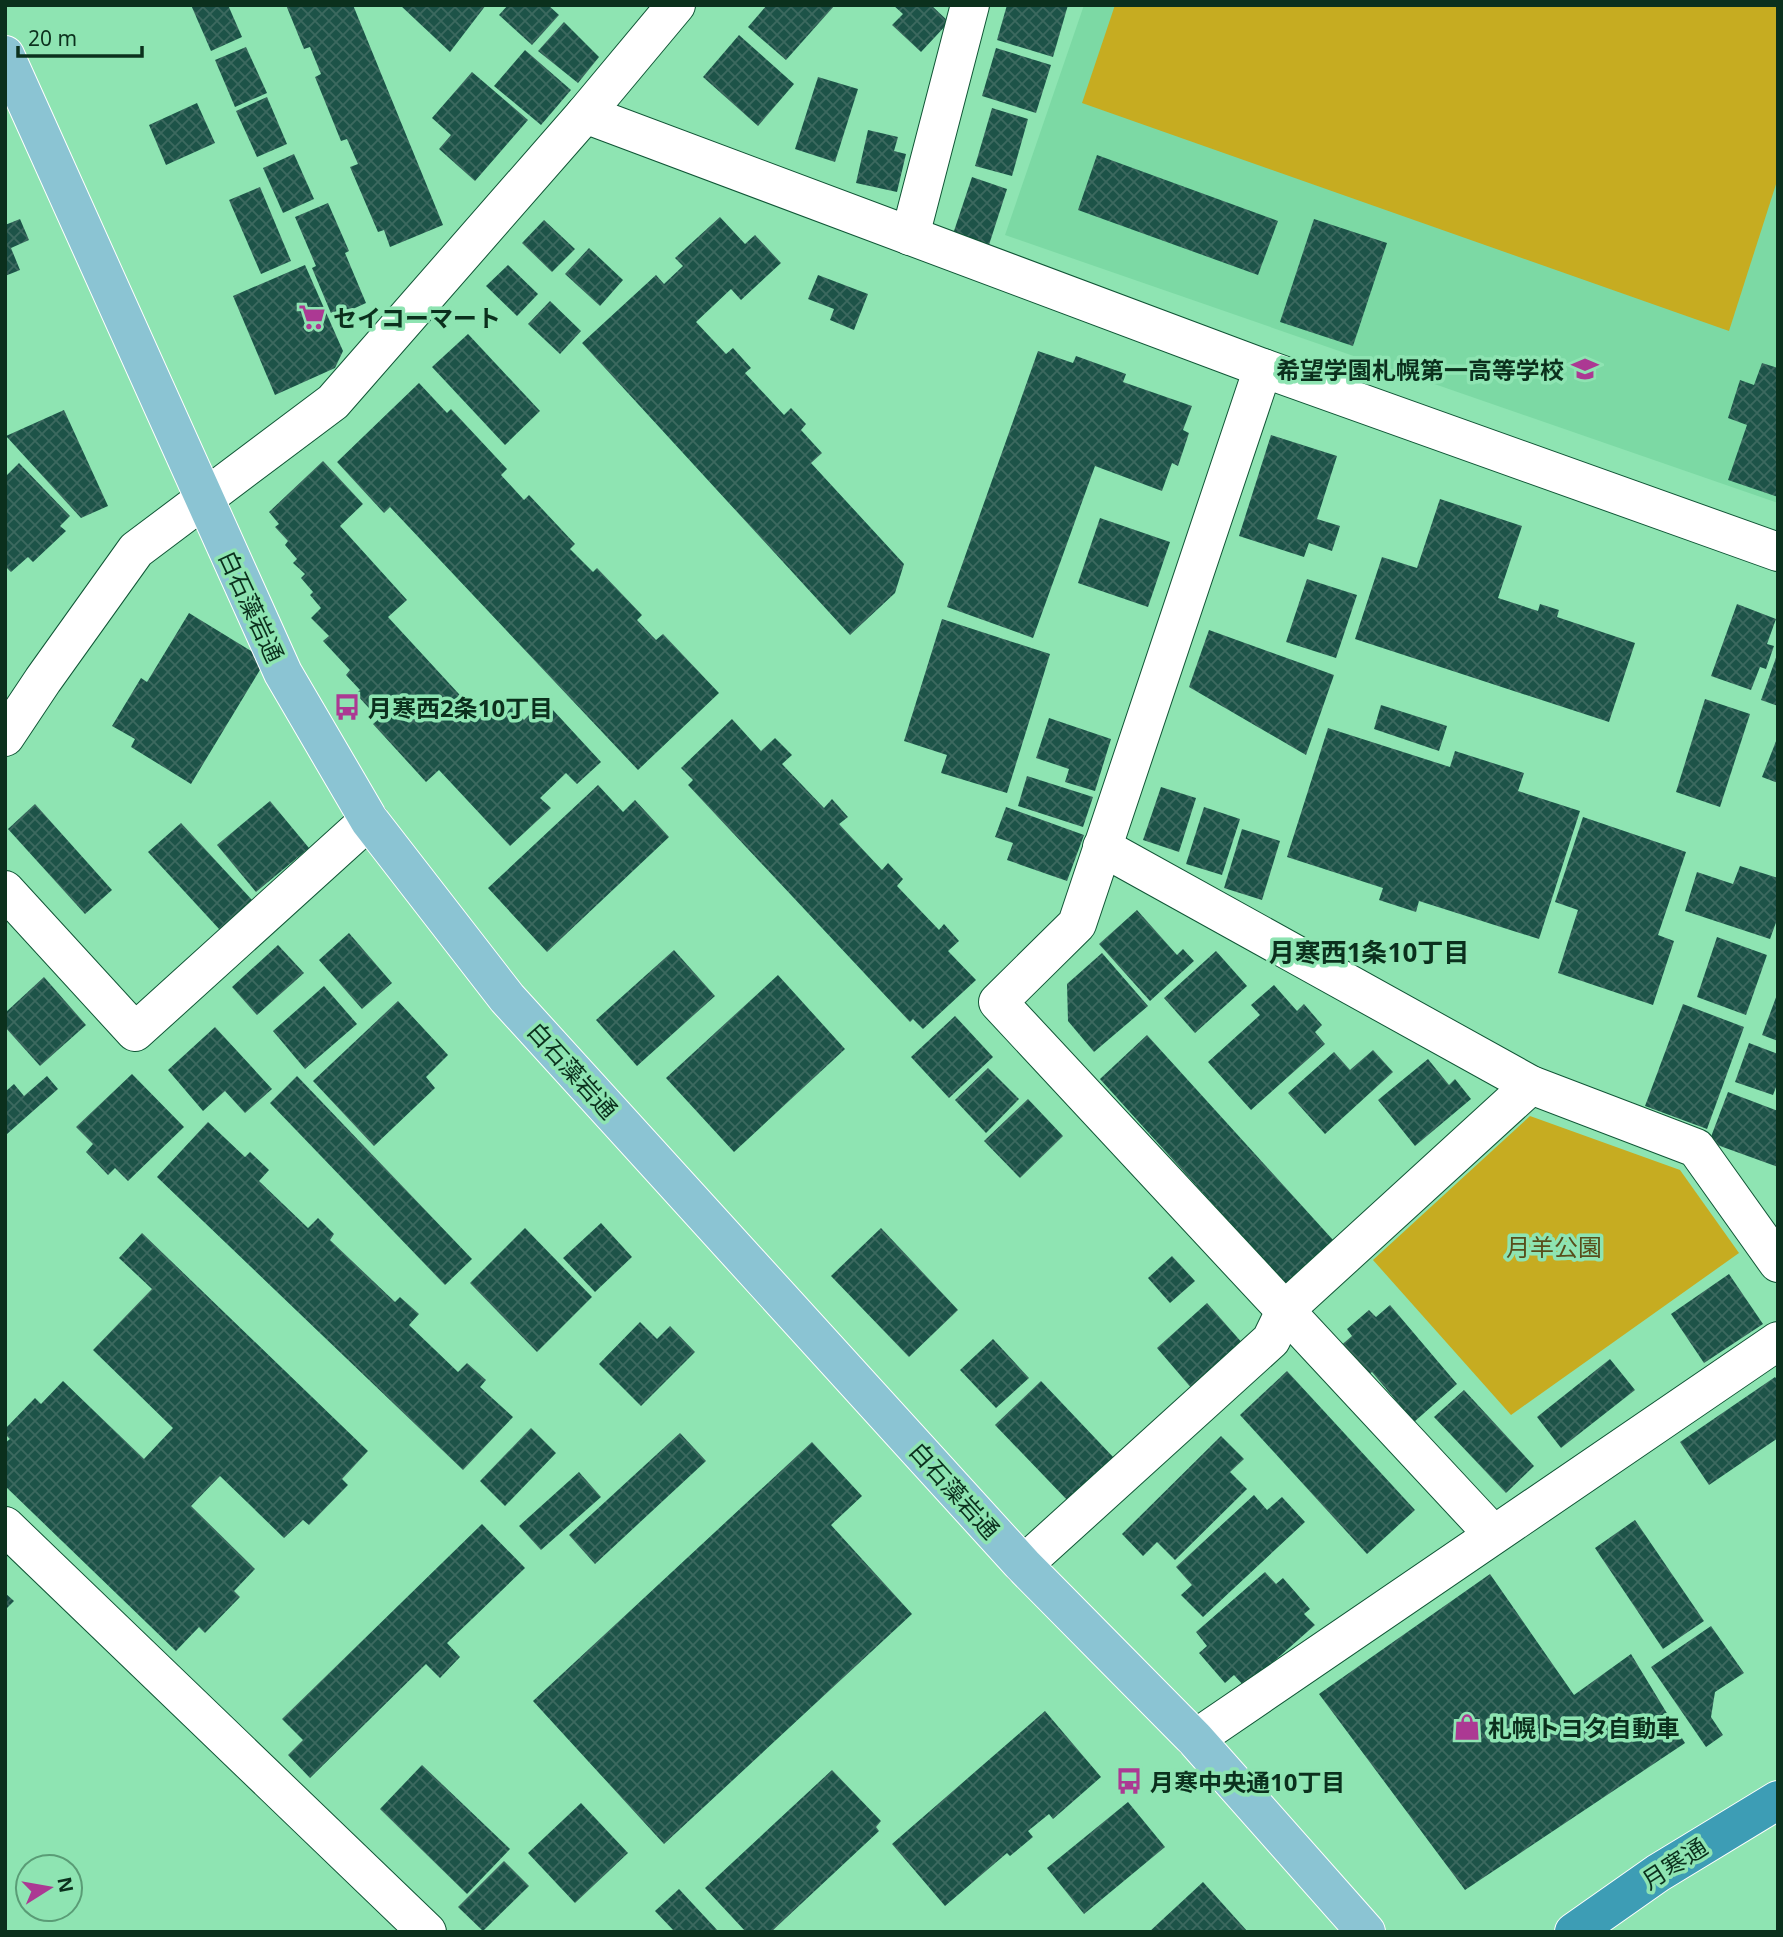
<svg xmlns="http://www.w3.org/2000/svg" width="1783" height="1937" font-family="'Noto Sans','Noto Sans JP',sans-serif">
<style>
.built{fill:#7cd9a4}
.green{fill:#c6ac21}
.building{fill:url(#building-cross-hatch)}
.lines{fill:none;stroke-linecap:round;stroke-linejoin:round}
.minor-casing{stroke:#105636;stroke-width:40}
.major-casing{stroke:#fff;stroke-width:40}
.highway-casing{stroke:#fff;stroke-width:40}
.minor{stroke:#fff;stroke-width:38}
.major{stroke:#8bc4d3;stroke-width:38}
.highway{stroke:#3d9db5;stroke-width:38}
.labels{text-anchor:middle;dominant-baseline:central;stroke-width:7;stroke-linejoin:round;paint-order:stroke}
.poi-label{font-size:24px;font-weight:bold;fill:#0b301d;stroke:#8ee4b2;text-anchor:start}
.street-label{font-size:24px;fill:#0b301d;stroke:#8ee4b2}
.park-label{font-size:24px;fill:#584e1b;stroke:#8ee4b2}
.neighbourhood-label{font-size:26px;font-weight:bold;fill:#0b301d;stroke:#8ee4b2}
</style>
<defs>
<pattern id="building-cross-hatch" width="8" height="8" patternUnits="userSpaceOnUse" patternTransform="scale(1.75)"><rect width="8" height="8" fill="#1d5348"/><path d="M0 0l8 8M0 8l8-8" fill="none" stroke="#3c695f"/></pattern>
</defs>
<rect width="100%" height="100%" fill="#8ee4b2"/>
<!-- built -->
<polygon class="built" points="1084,5 1778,5 1778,503 1005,235"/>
<!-- green -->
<g class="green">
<polygon points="1115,5 1778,5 1778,178 1729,331 1082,103"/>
<polygon points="1530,1116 1680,1170 1739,1253 1511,1415 1373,1260"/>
</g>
<!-- building -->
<g class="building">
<polygon points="191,5 228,5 242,37 211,51"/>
<polygon points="286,5 353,5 443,225 390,247 384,230 378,232 350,167 358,164 347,139 341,141 315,77 321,74 310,47 304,49"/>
<polygon points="400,5 486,5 450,52"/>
<polygon points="508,5 548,5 559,15 532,45 499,15"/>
<polygon points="767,5 835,5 786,60 748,27"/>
<polygon points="893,5 931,5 949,22 921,52 892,25 903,14"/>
<polygon points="1007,5 1068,5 1053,57 997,40"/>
<polygon points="564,22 599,57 578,83 538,51"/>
<polygon points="739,35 794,84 758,126 703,77"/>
<polygon points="246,47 267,93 235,107 215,60"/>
<polygon points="996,48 1051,65 1036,113 982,96"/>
<polygon points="525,50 571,90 541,125 494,86"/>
<polygon points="472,72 528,120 475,181 439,149 451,135 432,118"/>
<polygon points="818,77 858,89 835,162 795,149"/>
<polygon points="267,97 287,144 257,157 236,111"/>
<polygon points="197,103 215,143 166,165 149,125"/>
<polygon points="992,108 1028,119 1012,176 975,166"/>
<polygon points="868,130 898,137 894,151 906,154 897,192 856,183"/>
<polygon points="294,154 314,199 283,213 263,168"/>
<polygon points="1097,155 1278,221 1258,275 1078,210"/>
<polygon points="972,177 1007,189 988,248 952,237"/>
<polygon points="260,187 291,261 261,274 229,200"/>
<polygon points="328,203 349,251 345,253 366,303 333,318 312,268 316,266 295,217"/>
<polygon points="720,217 745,244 755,235 781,263 741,300 731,289 696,322 726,354 733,348 751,368 745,373 784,415 791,408 806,424 801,430 822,453 811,463 904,564 895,593 850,635 582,343 656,275 664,284 683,266 675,258"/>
<polygon points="20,219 29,240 11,248 20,270 5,276 5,225"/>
<polygon points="1314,219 1387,243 1353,346 1280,322"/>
<polygon points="544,220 575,249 552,272 522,243"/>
<polygon points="589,248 623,280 600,306 565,274"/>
<polygon points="305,265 343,351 335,368 275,395 233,296"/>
<polygon points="508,265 538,294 517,316 486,286"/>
<polygon points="818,275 868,294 854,330 830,320 834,309 808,299"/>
<polygon points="550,301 581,331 560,354 528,324"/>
<polygon points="468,334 540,411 505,445 432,367"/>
<polygon points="1038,351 1073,363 1076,356 1126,374 1123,382 1192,406 1183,430 1189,433 1178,466 1172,463 1162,491 1095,466 1033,638 947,607"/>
<polygon points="1762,363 1778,368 1778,497 1728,480 1747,425 1728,418 1740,380 1754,385"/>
<polygon points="419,383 447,413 451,409 507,469 501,475 524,500 529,495 575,544 570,549 593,572 597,568 642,615 637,620 656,640 663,634 719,693 638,770 390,507 384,513 337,462"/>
<polygon points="64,410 108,506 81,518 6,436"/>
<polygon points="1271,435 1337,456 1317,519 1340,526 1332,551 1309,543 1304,557 1239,536"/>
<polygon points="323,461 363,504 340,526 407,600 388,617 482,719 494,709 502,718 512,707 524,720 531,713 538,722 552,709 601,762 577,784 566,773 540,798 551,808 510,846 439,770 426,782 373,724 379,719 356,694 360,690 346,675 350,670 323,641 329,636 311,618 321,608 310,595 313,592 301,578 305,574 293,563 297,559 285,545 288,541 275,527 279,524 269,512"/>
<polygon points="19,463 70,516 60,526 66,531 33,562 28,557 11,572 5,566 5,477"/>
<polygon points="1440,499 1522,526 1498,598 1538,611 1540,604 1559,610 1557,617 1635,643 1609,722 1355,639 1382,557 1417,568"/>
<polygon points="1100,518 1170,542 1148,607 1078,583"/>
<polygon points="1307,579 1357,595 1336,658 1286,642"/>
<polygon points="1737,604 1776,619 1767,644 1774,646 1766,669 1760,667 1751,690 1711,676"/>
<polygon points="189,613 266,660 191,784 131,747 135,739 112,726 141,678 147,682"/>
<polygon points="942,619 1050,654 1007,793 941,773 947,755 904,741"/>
<polygon points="1209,630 1334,675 1306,755 1189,687"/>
<polygon points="1778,652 1778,706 1761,700"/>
<polygon points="1705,699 1750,714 1720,807 1676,792"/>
<polygon points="1381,705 1447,726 1439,751 1374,729"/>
<polygon points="1049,718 1111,739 1095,791 1065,782 1069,769 1036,758"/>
<polygon points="732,719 761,751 775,738 792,755 782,764 824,808 832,799 848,817 839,824 882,870 888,863 903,879 897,886 939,930 944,924 959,941 948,951 976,980 923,1029 913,1019 910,1022 688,785 693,780 681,768"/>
<polygon points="1328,728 1450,767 1455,751 1524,773 1518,791 1580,811 1539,939 1419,901 1416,912 1379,900 1383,888 1287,857"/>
<polygon points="1778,736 1778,783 1762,777"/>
<polygon points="1027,776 1093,797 1083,827 1018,806"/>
<polygon points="598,785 623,812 635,800 669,837 547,952 488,888"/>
<polygon points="1161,787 1196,798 1179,852 1143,840"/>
<polygon points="270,801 309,848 256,892 217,845"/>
<polygon points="35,804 112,890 85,914 8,829"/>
<polygon points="1006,807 1084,835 1067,881 1007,860 1013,843 995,837"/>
<polygon points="1204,807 1240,819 1222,875 1186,864"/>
<polygon points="1583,817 1686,852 1658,935 1674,941 1653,1005 1558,973 1578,910 1555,902"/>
<polygon points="181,823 252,900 220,930 148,852"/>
<polygon points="1242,829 1280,841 1262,900 1224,888"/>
<polygon points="1740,866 1778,878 1778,917 1770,939 1685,911 1697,872 1733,884"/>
<polygon points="1137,910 1177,955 1183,949 1194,961 1150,1001 1099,944"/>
<polygon points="349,933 392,983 362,1009 319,960"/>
<polygon points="1717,937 1767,955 1746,1015 1697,997"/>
<polygon points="278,945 304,973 257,1015 232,987"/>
<polygon points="674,950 715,996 637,1066 596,1020"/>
<polygon points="1216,951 1247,986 1195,1033 1164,998"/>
<polygon points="1102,953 1148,1006 1094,1052 1068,1021 1067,984"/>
<polygon points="778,975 845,1049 734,1152 666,1078"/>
<polygon points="44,977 86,1025 40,1066 5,1027 5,1013"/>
<polygon points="1274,985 1297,1011 1304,1004 1322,1025 1315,1032 1325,1044 1251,1110 1208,1062 1260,1015 1251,1005"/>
<polygon points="324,986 357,1024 305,1069 273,1031"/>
<polygon points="1778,992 1778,1041 1762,1035"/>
<polygon points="398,1001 448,1055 426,1077 435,1088 374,1146 313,1081"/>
<polygon points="1683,1004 1744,1027 1707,1129 1645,1106"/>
<polygon points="955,1016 993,1057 949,1098 911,1057"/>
<polygon points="215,1027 272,1089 245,1113 225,1091 203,1111 168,1070"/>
<polygon points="1147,1035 1333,1240 1285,1284 1100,1079"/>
<polygon points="1749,1043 1778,1054 1778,1082 1773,1095 1735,1082"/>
<polygon points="1373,1050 1393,1072 1325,1134 1288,1093 1334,1052 1350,1070"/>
<polygon points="1428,1059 1449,1085 1455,1079 1471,1099 1415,1146 1378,1100"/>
<polygon points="988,1068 1019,1099 986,1133 955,1100"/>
<polygon points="132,1074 184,1127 128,1181 115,1168 108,1175 86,1152 93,1144 76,1127"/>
<polygon points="47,1076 58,1089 7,1134 5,1092 14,1084 24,1096"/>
<polygon points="297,1076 472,1259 445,1285 270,1103"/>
<polygon points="1728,1092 1778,1111 1778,1167 1709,1142"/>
<polygon points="1028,1099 1063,1136 1020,1178 984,1141"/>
<polygon points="208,1122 245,1157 250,1152 269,1170 259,1181 308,1228 318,1218 334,1234 330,1240 395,1302 400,1297 419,1314 409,1325 458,1372 467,1363 486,1380 480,1387 513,1417 463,1470 157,1177"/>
<polygon points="601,1223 632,1257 595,1292 563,1258"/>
<polygon points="525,1228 592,1297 537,1352 470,1283"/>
<polygon points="881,1228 958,1310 909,1357 831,1276"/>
<polygon points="142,1233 368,1451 342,1479 348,1485 309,1525 303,1520 284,1538 220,1476 191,1506 255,1569 234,1591 240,1597 205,1633 199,1627 176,1651 5,1486 5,1443 10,1439 5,1434 5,1429 35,1398 41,1404 63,1381 144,1459 173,1428 93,1350 152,1289 119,1258"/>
<polygon points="1172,1256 1195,1281 1170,1303 1148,1278"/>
<polygon points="1729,1274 1763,1324 1704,1363 1671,1314"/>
<polygon points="1207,1303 1244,1345 1193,1390 1157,1348"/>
<polygon points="1390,1305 1457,1384 1414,1422 1372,1372 1365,1378 1338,1348 1352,1336 1347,1329 1369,1310 1376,1317"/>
<polygon points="640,1322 657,1339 670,1326 695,1352 641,1406 599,1364"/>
<polygon points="993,1339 1029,1378 996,1408 960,1370"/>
<polygon points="1610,1359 1635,1390 1561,1448 1537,1417"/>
<polygon points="1287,1371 1415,1510 1367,1554 1240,1415"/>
<polygon points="1775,1377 1778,1381 1778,1438 1709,1485 1680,1442"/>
<polygon points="1041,1381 1115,1459 1069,1502 995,1425"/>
<polygon points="1464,1390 1534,1466 1506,1493 1434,1417"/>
<polygon points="531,1428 556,1453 505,1506 480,1481"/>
<polygon points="680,1433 706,1461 595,1564 569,1535"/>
<polygon points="1221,1436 1244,1459 1230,1472 1247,1489 1175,1560 1157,1542 1143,1556 1122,1534"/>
<polygon points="812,1442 862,1496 831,1525 912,1614 664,1844 533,1701"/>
<polygon points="579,1472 601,1497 541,1550 519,1526"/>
<polygon points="1254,1495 1267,1510 1282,1497 1305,1522 1203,1617 1181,1595 1192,1585 1176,1567"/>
<polygon points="1635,1520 1704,1621 1663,1649 1595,1548"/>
<polygon points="482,1524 525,1568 447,1643 460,1657 440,1678 426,1664 310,1778 288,1755 303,1740 282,1719"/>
<polygon points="1265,1572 1276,1584 1283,1578 1310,1609 1304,1614 1315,1625 1245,1687 1234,1675 1225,1683 1199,1653 1207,1646 1196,1632"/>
<polygon points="1490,1574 1574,1695 1631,1654 1685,1743 1465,1890 1319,1694"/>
<polygon points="5,1593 14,1601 5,1610"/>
<polygon points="1711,1626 1744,1673 1715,1692 1711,1717 1723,1735 1706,1747 1651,1667"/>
<polygon points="1045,1711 1101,1777 1053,1819 1049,1814 1028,1831 1033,1837 1010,1856 1007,1853 945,1906 892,1844"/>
<polygon points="422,1765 510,1849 467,1894 380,1809"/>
<polygon points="832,1770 881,1821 876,1827 879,1831 771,1932 746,1932 705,1888"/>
<polygon points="1128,1802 1165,1847 1084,1914 1047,1868"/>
<polygon points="581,1803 628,1853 575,1903 528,1853"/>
<polygon points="504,1861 529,1886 483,1931 458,1907"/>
<polygon points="1203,1882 1248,1932 1149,1932"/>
<polygon points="679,1889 719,1932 675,1932 655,1911"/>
</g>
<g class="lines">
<defs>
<g id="minor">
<polyline points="585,114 1263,368 1778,552"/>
<polyline points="910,236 970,5"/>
<polyline points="1263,368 1077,924 998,1002 1493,1534"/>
<polyline points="5,737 43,680 136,550 333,402 585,114 676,5"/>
<polyline points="1102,847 1531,1085 1696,1148 1778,1263"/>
<polyline points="5,890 135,1032 369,820"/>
<polyline points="5,1526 427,1932"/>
<polyline points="1023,1565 1271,1340 1286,1309 1531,1085"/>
<polyline points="1195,1739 1778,1341"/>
</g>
<polyline id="major" points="5,55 283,673 369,820 507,998 1023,1565 1195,1739 1366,1932"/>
<polyline id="highway" points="1574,1932 1658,1873 1778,1800"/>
</defs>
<!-- minor casing -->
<use href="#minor" class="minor-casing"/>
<!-- major casing -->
<use href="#major" class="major-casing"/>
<!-- highway casing -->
<use href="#highway" class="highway-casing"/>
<!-- minor -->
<use href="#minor" class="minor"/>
<!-- major -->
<use href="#major" class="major"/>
<!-- highway -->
<use href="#highway" class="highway"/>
</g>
<!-- icons -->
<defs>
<symbol id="supermarket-bare" viewBox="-9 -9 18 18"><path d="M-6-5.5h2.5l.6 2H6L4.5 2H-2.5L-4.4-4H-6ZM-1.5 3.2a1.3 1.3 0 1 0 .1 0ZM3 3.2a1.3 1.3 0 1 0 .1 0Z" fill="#ac3993" stroke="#8ee4b2" stroke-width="2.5" paint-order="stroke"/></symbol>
<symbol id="school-bare" viewBox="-9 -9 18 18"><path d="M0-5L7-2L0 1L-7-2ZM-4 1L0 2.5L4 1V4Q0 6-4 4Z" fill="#ac3993" stroke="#8ee4b2" stroke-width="2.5" paint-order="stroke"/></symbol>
<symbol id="bus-bare" viewBox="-9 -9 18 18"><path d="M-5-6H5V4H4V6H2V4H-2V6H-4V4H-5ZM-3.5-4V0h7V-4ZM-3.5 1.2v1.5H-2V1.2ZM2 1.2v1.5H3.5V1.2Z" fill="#ac3993" stroke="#8ee4b2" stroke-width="2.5" paint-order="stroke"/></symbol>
<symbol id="shop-bare" viewBox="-9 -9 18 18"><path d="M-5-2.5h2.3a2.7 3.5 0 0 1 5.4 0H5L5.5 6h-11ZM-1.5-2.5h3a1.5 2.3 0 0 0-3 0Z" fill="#ac3993" stroke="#8ee4b2" stroke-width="2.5" paint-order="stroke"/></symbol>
</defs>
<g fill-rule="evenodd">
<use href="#supermarket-bare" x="293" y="298" width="38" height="38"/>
<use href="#school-bare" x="1566" y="350" width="38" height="38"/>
<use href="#bus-bare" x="328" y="688" width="38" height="38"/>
<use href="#shop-bare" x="1448" y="1708" width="38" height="38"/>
<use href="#bus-bare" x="1110" y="1762" width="38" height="38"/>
</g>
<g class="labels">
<!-- poi labels -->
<g class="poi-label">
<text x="333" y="317">セイコーマート</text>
<text x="1564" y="369" text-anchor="end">希望学園札幌第一高等学校</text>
<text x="368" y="707">月寒西2条10丁目</text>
<text x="1488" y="1727">札幌トヨタ自動車</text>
<text x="1150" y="1781">月寒中央通10丁目</text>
</g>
<!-- street labels -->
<g class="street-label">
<text transform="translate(252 606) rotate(65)">白石藻岩通</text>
<text transform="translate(573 1070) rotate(48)">白石藻岩通</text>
<text transform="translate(955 1490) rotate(48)">白石藻岩通</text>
<text transform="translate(1674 1863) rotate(-33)">月寒通</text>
</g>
<!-- park labels -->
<g class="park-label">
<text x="1554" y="1246">月羊公園</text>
</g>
<!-- neighbourhood labels -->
<g class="neighbourhood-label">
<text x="1369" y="952">月寒西1条10丁目</text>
</g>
</g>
<!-- border -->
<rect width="1783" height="1937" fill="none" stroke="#0b301d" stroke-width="14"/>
<!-- north arrow -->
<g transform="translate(49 1888) rotate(79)"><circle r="33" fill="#8ee4b2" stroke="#5a9c76" stroke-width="2"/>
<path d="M0-5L12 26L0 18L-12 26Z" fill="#ac3993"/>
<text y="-10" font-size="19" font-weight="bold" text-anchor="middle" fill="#0b301d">N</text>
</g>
<!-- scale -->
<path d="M18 46v10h124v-10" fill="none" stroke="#0b301d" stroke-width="3.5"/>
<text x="28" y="46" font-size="21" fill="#0b301d" stroke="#8ee4b2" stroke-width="5" paint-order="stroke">20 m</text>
</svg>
